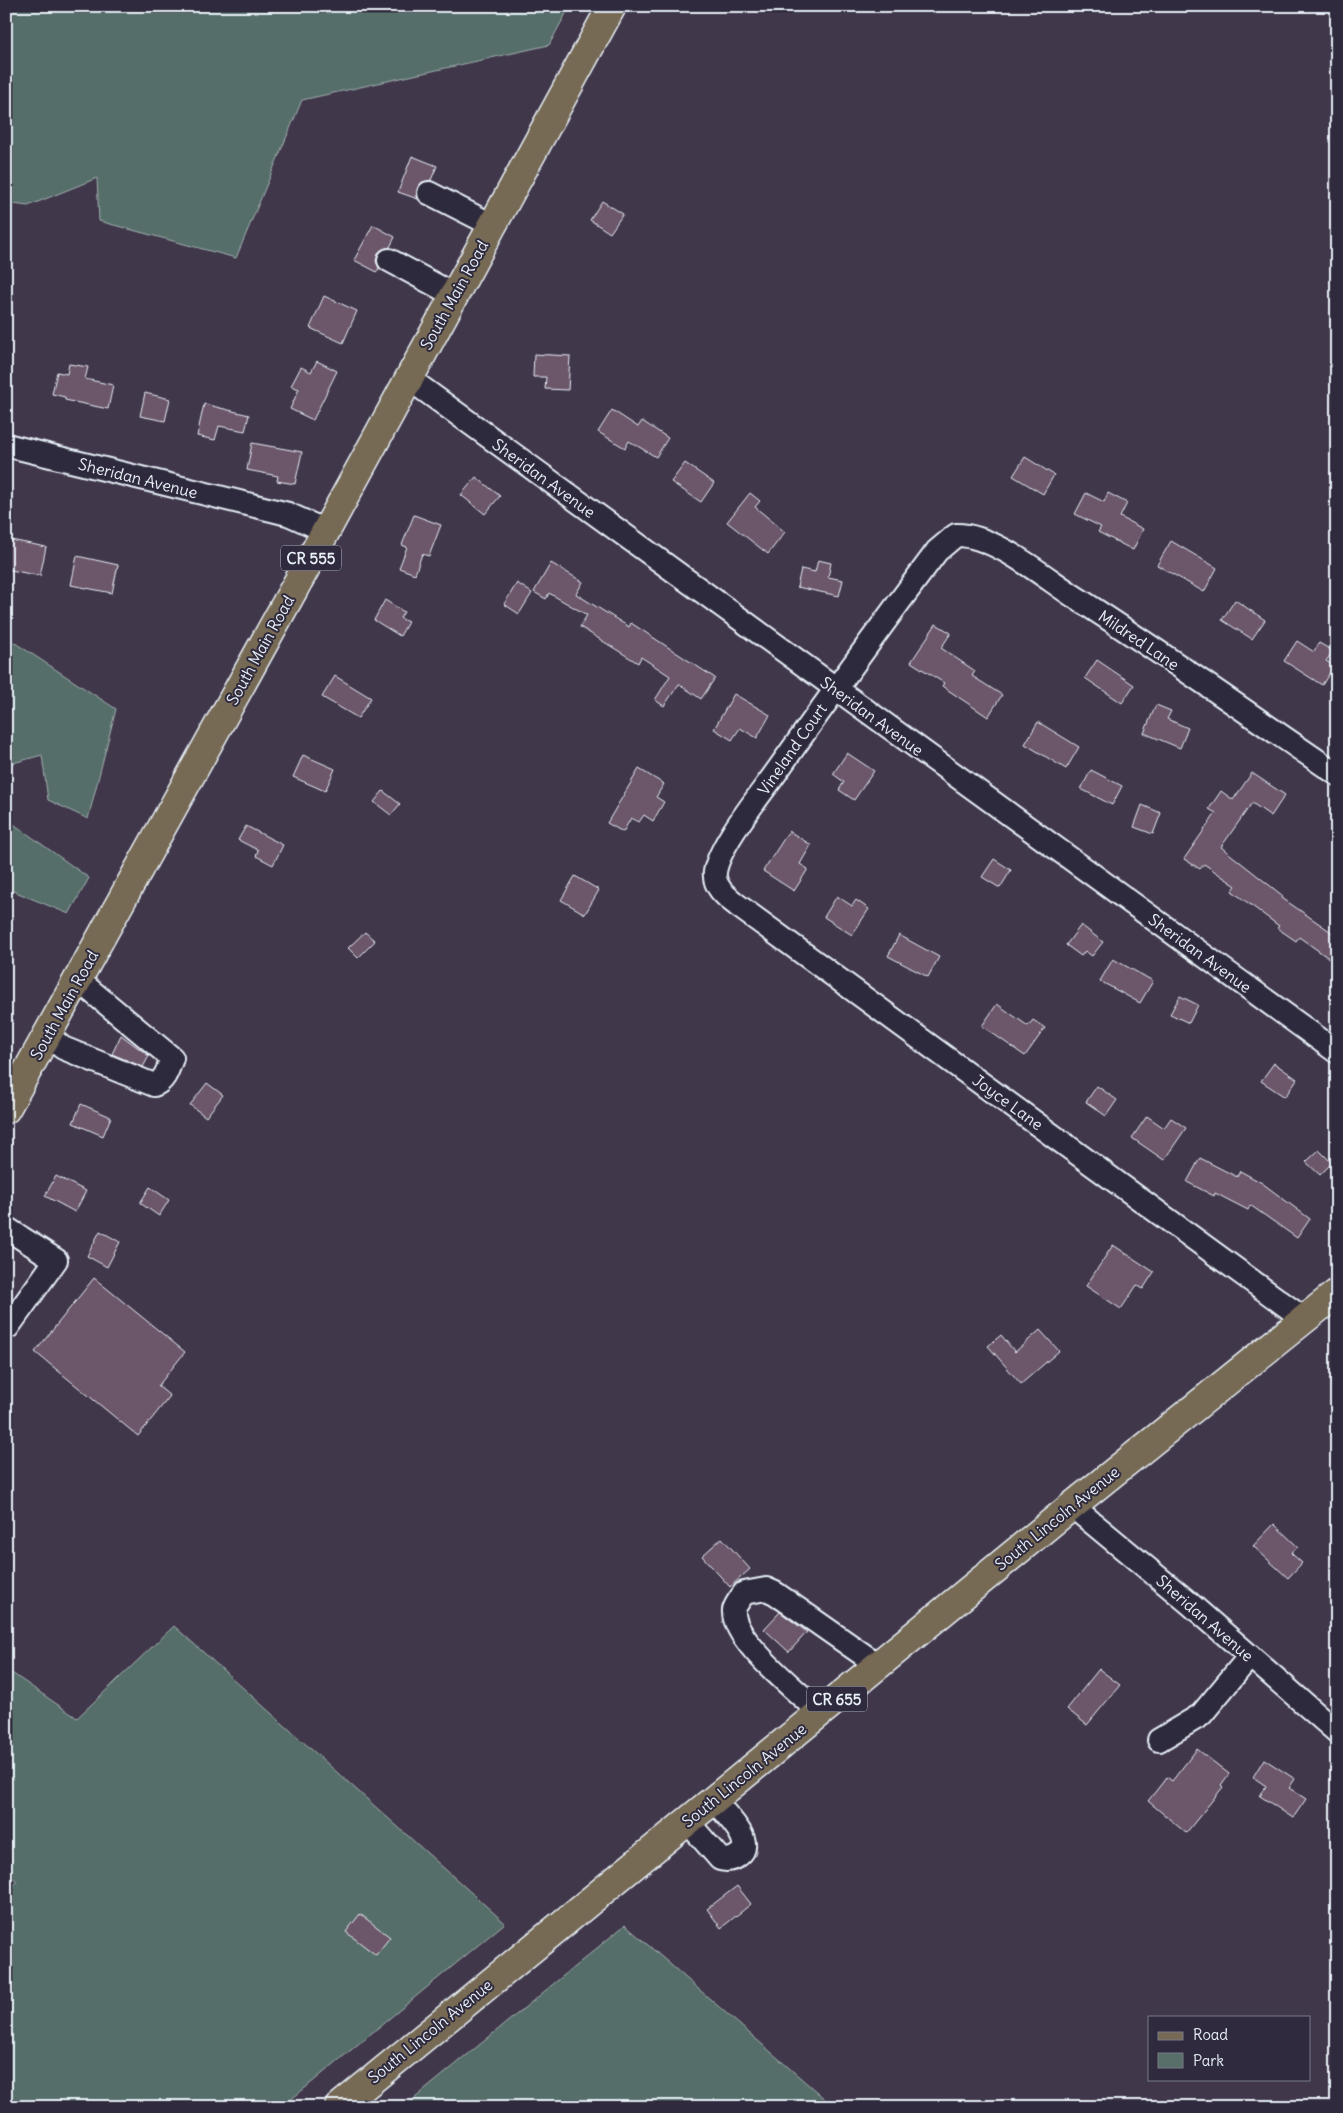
<svg xmlns="http://www.w3.org/2000/svg" width="1343" height="2113" font-family="Delius,sans-serif">
<style>
.green{fill:#576e69;stroke:#a0b0b0}
.building{fill:#6c566b;stroke:#e8f1f8}
.lines{fill:none;stroke-linecap:round;stroke-linejoin:round}
.minor-casing{stroke:#e8f1f8;stroke-width:26}
.major-casing{stroke:#e8f1f8;stroke-width:31}
.minor{stroke:#2f2a3d;stroke-width:22}
.major{stroke:#776a54;stroke-width:28}
.labels{text-anchor:middle;dominant-baseline:central;stroke-width:4;stroke-linejoin:round;paint-order:stroke}
.shield{fill:#2f2a3d;stroke:#b0b5c0;stroke-width:1}
.shield-label{font-size:15px;font-weight:bold;fill:#e8f1f8}
.street-label{font-size:16px;fill:#e8f1f8;stroke:#2f2a3d}
</style>
<rect width="100%" height="100%" fill="#41374b"/>
<filter id="ink" filterUnits="userSpaceOnUse"><feTurbulence type="fractalNoise" baseFrequency=".02" numOctaves="2"/><feDisplacementMap in="SourceGraphic" scale="10" xChannelSelector="R" yChannelSelector="G"/><feConvolveMatrix kernelMatrix="1 2 1 2 8 2 1 2 1" color-interpolation-filters="sRGB"/></filter>
<g filter="url(#ink)">
<!-- green -->
<g class="green">
<polygon points="6,6 570,6 549,45 302,100 236,258 99,221 97,178 28,206 6,203"/>
<polygon points="6,637 116,709 88,819 48,800 42,755 6,765"/>
<polygon points="8,820 89,878 69,914 6,888 6,824"/>
<polygon points="174,1626 505,1923 282,2107 6,2107 6,1897 17,1881 6,1872 6,1669 77,1718"/>
<polygon points="625,1925 834,2107 404,2107"/>
</g>
<!-- building -->
<g class="building">
<polygon points="412,156 437,166 431,180 422,182 418,187 418,199 398,192"/>
<polygon points="602,201 623,214 610,233 590,220"/>
<polygon points="373,225 395,237 390,247 383,249 378,253 376,261 379,268 377,272 354,260"/>
<polygon points="324,296 357,311 343,343 310,328"/>
<polygon points="534,354 570,356 568,390 545,389 546,377 533,377"/>
<polygon points="317,361 337,371 313,420 290,409 299,389 291,386 301,367 311,372"/>
<polygon points="69,364 88,367 85,379 113,385 108,409 65,400 65,397 52,394 57,372 67,374"/>
<polygon points="145,393 170,399 165,421 140,416"/>
<polygon points="204,404 249,415 245,431 219,426 215,440 197,436"/>
<polygon points="612,410 638,427 642,421 668,438 656,457 629,441 625,448 598,432"/>
<polygon points="252,443 302,452 295,484 277,481 278,476 247,470"/>
<polygon points="1025,457 1054,475 1043,494 1013,476"/>
<polygon points="685,463 714,483 701,502 671,482"/>
<polygon points="476,477 500,496 485,514 461,495"/>
<polygon points="750,493 760,501 755,507 785,532 768,554 727,522"/>
<polygon points="1086,493 1104,502 1108,493 1127,503 1120,517 1143,529 1133,550 1098,532 1101,527 1075,514"/>
<polygon points="414,515 441,525 429,556 422,554 415,574 399,568 407,547 402,545"/>
<polygon points="6,539 46,547 40,576 6,569"/>
<polygon points="1171,541 1217,568 1204,592 1157,565"/>
<polygon points="77,556 118,565 112,593 71,585"/>
<polygon points="818,560 831,563 828,577 843,580 839,596 797,587 801,569 815,572"/>
<polygon points="551,563 583,582 576,594 629,627 631,623 715,678 701,699 679,684 664,706 655,700 670,676 641,657 638,663 580,627 587,615 549,593 546,599 534,592"/>
<polygon points="517,583 532,593 519,614 504,604"/>
<polygon points="385,600 404,612 400,618 408,622 400,636 374,620"/>
<polygon points="1235,600 1265,620 1252,639 1222,620"/>
<polygon points="936,624 951,633 941,648 975,671 972,676 1002,695 988,717 942,686 944,683 911,662"/>
<polygon points="1297,641 1314,652 1319,643 1333,651 1326,661 1334,666 1322,685 1284,661"/>
<polygon points="1097,660 1134,685 1122,703 1085,678"/>
<polygon points="335,676 371,698 358,718 322,697"/>
<polygon points="734,694 770,715 757,738 740,728 732,740 714,729"/>
<polygon points="1156,705 1171,711 1167,719 1188,728 1180,748 1144,733"/>
<polygon points="1038,722 1079,747 1066,769 1025,744"/>
<polygon points="847,753 874,771 854,800 839,790 844,782 833,774"/>
<polygon points="303,755 335,769 325,791 293,777"/>
<polygon points="639,769 664,784 656,797 664,802 653,821 644,815 639,822 631,818 623,832 607,823"/>
<polygon points="1091,770 1122,786 1112,805 1081,789"/>
<polygon points="1252,773 1285,795 1271,816 1252,803 1221,847 1283,896 1282,898 1337,936 1337,964 1299,937 1296,941 1277,928 1279,926 1232,891 1236,886 1204,864 1200,869 1184,859 1216,813 1209,809 1221,791 1233,800"/>
<polygon points="383,791 400,804 391,815 374,802"/>
<polygon points="1142,805 1161,813 1153,834 1134,827"/>
<polygon points="246,826 283,845 273,865 256,856 258,850 238,840"/>
<polygon points="789,831 811,845 800,864 808,869 794,891 763,871"/>
<polygon points="994,859 1011,870 1000,888 982,877"/>
<polygon points="575,876 599,890 585,914 561,900"/>
<polygon points="837,896 852,906 856,900 869,909 852,935 824,917"/>
<polygon points="1081,925 1103,942 1092,956 1085,951 1081,956 1066,945"/>
<polygon points="365,932 375,941 358,958 348,948"/>
<polygon points="899,935 939,957 928,977 888,956"/>
<polygon points="1113,959 1153,981 1140,1003 1100,981"/>
<polygon points="1180,996 1198,1005 1189,1023 1170,1014"/>
<polygon points="997,1004 1028,1026 1033,1020 1045,1028 1025,1056 982,1026"/>
<polygon points="121,1035 149,1056 143,1067 112,1054"/>
<polygon points="1274,1063 1297,1079 1285,1097 1261,1081"/>
<polygon points="207,1083 223,1095 206,1117 190,1105"/>
<polygon points="1097,1086 1117,1100 1106,1116 1086,1102"/>
<polygon points="81,1104 111,1117 103,1136 73,1123"/>
<polygon points="1147,1116 1164,1128 1171,1118 1186,1128 1164,1160 1132,1138"/>
<polygon points="1319,1150 1332,1163 1320,1175 1306,1162"/>
<polygon points="1200,1158 1237,1177 1240,1171 1262,1183 1310,1219 1297,1238 1250,1205 1248,1210 1215,1193 1214,1196 1187,1182"/>
<polygon points="56,1176 86,1191 75,1212 45,1196"/>
<polygon points="150,1187 169,1200 159,1216 140,1203"/>
<polygon points="100,1231 120,1242 107,1267 87,1256"/>
<polygon points="1113,1245 1154,1272 1143,1289 1137,1285 1121,1309 1086,1286"/>
<polygon points="94,1278 185,1352 158,1386 170,1396 138,1436 35,1352"/>
<polygon points="1040,1330 1059,1351 1021,1384 988,1346 1001,1335 1015,1352"/>
<polygon points="1274,1524 1298,1547 1291,1553 1302,1563 1288,1578 1253,1546"/>
<polygon points="722,1538 750,1569 730,1587 702,1556"/>
<polygon points="780,1612 807,1632 789,1652 764,1629"/>
<polygon points="1099,1669 1120,1685 1087,1725 1067,1709"/>
<polygon points="1197,1749 1229,1774 1221,1785 1223,1787 1186,1833 1148,1801 1167,1777 1172,1781"/>
<polygon points="1264,1759 1295,1779 1289,1788 1306,1799 1293,1818 1260,1796 1266,1786 1253,1777"/>
<polygon points="737,1886 751,1904 721,1928 707,1909"/>
<polygon points="360,1914 390,1937 376,1955 346,1932"/>
</g>
<g class="lines">
<defs>
<g id="minor">
<polyline points="429,193 492,225"/>
<polyline points="389,260 454,295"/>
<polyline points="408,378 1337,1052"/>
<polyline points="6,445 288,514 326,531"/>
<path d="M47,1035L63,1048L154,1085C165,1081 168,1069 172,1058L78,980"/>
<polyline points="6,1228 56,1260 8,1327"/>
<path d="M1304,1319L737,905C727,897 713,887 715,872C719,846 756,800 772,778C826,702 881,626 937,551L956,535C993,534 1044,577 1075,597C1164,654 1250,715 1337,774"/>
<polyline points="1072,1506 1188,1602 1337,1732"/>
<path d="M820,1713C799,1692 731,1640 734,1610C735,1605 741,1598 744,1593L766,1589L775,1593L878,1665"/>
<polyline points="1159,1740 1201,1715 1250,1656"/>
<path d="M687,1821L720,1859C727,1861 733,1860 739,1855C757,1842 723,1812 714,1800"/>
</g>
<g id="major">
<polyline points="6,1109 326,531 612,6"/>
<polyline points="339,2107 1072,1506 1337,1293"/>
</g>
</defs>
<!-- minor casing -->
<use href="#minor" class="minor-casing"/>
<!-- major casing -->
<use href="#major" class="major-casing"/>
<!-- minor -->
<use href="#minor" class="minor"/>
<!-- major -->
<use href="#major" class="major"/>
</g>
</g>
<g class="labels">
<!-- shield labels -->
<g class="shield">
<rect x="281" y="545.5" width="60" height="25" rx="4"/>
<rect x="807" y="1686.5" width="60" height="25" rx="4"/>
</g>
<g class="shield-label">
<text x="311" y="558">CR 555</text>
<text x="837" y="1699">CR 655</text>
</g>
<!-- street labels -->
<g class="street-label">
<text transform="translate(454 295) rotate(-61)">South Main Road</text>
<text transform="translate(138 478) rotate(14)">Sheridan Avenue</text>
<text transform="translate(544 478) rotate(36)">Sheridan Avenue</text>
<text transform="translate(1139 640) rotate(34)">Mildred Lane</text>
<text transform="translate(260 650) rotate(-61)">South Main Road</text>
<text transform="translate(872 716) rotate(36)">Sheridan Avenue</text>
<text transform="translate(792 749) rotate(-55)">Vineland Court</text>
<text transform="translate(1200 953) rotate(36)">Sheridan Avenue</text>
<text transform="translate(64 1005) rotate(-61)">South Main Road</text>
<text transform="translate(1008 1102) rotate(36)">Joyce Lane</text>
<text transform="translate(1057 1518) rotate(-39)">South Lincoln Avenue</text>
<text transform="translate(1205 1618) rotate(41)">Sheridan Avenue</text>
<text transform="translate(744 1775) rotate(-39)">South Lincoln Avenue</text>
<text transform="translate(430 2031) rotate(-39)">South Lincoln Avenue</text>
</g>
</g>
<!-- margin -->
<rect width="1343" height="2113" fill="none" stroke="#2f2a3d" stroke-width="25"/>
<rect x="12" y="12" width="1318" height="2088" fill="none" stroke="#e8f1f8" stroke-width="2" filter="url(#ink)"/>
<!-- legend -->
<rect x="1148" y="2016" width="162" height="65" fill="#2f2a3d" stroke="#797a88"/>
<rect x="1158" y="2032" width="25" height="8" fill="#776a54" stroke="#797a88"/>
<text x="1193" y="2040" font-size="15" fill="#e8f1f8">Road</text>
<rect x="1158" y="2053" width="25" height="15" fill="#576e69" stroke="#797a88"/>
<text x="1193" y="2066" font-size="15" fill="#e8f1f8">Park</text>
</svg>
